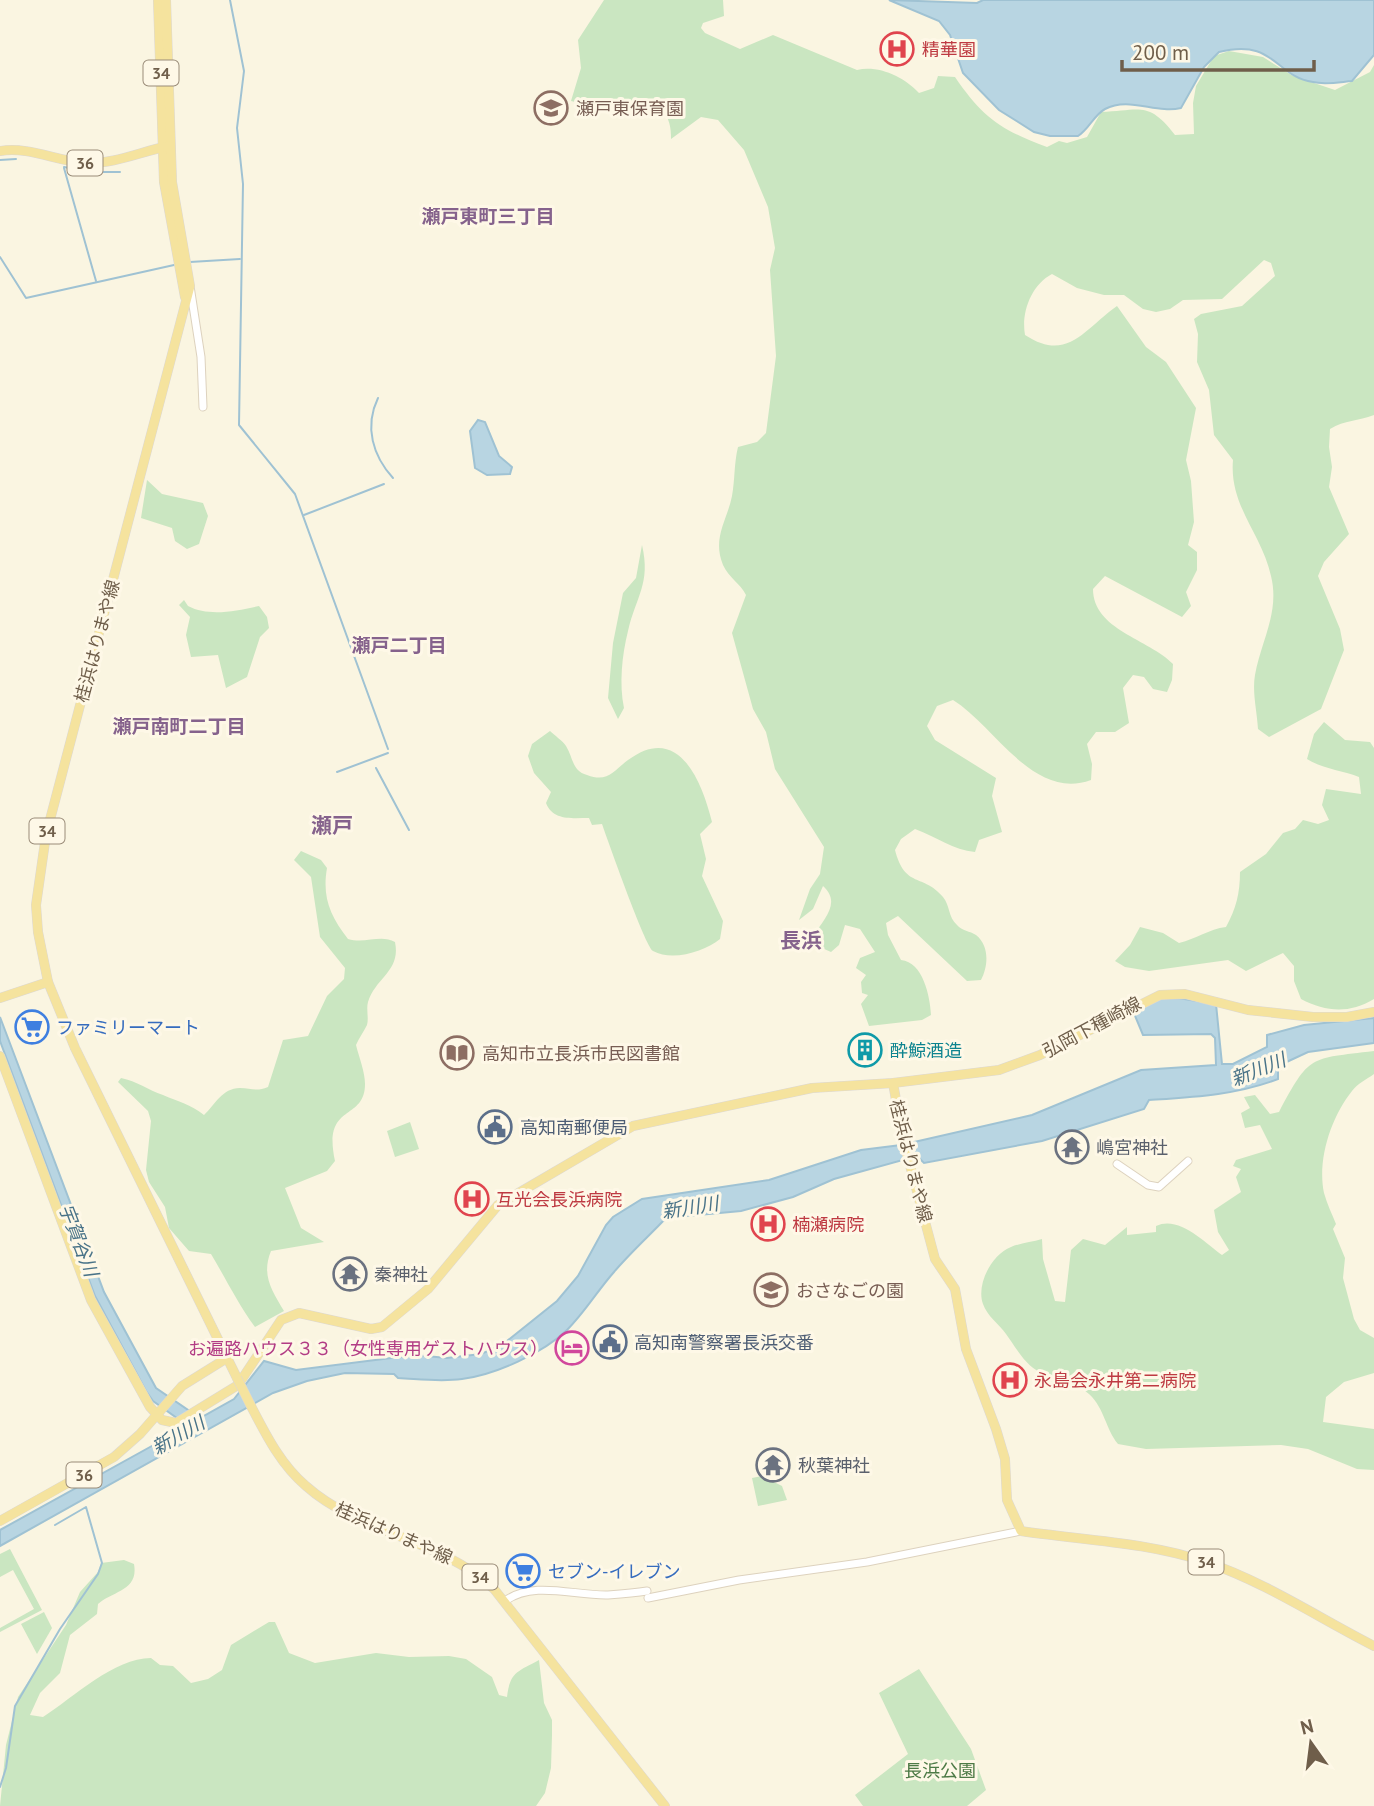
<svg xmlns="http://www.w3.org/2000/svg" width="1374" height="1806" font-family="'PT Sans','Noto Sans JP',sans-serif">
<style>
.green{fill:#cae6c1}
.water{fill:#b8d5e2;stroke:#9fc2d3;stroke-width:2}
.lines{fill:none;stroke-linecap:round;stroke-linejoin:round}
.stream{stroke:#9fc2d3;stroke-width:2}
.minor-casing{stroke:#ddd2be;stroke-width:9}
.major-casing{stroke:#dcd8d4;stroke-width:10}
.minor{stroke:#fff;stroke-width:7}
.major{stroke:#f5e39e;stroke-width:9}
.major-bridge-casing{stroke:#dcd8d4;stroke-width:10;stroke-linecap:butt}
.major-bridge{stroke:#f5e39e;stroke-width:9}
.labels{text-anchor:middle;dominant-baseline:central;stroke-width:6;stroke-linejoin:round;paint-order:stroke}
.shield{fill:#fef8e7;stroke:#9a8c79;stroke-width:2}
.shield-label{font-size:16px;font-weight:bold;fill:#6f5e4a}
.health-label{font-size:18px;fill:#be3a42;stroke:#fef8e7;text-anchor:start}
.education-label{font-size:18px;fill:#785e54;stroke:#fef8e7;text-anchor:start}
.street-label{font-size:18px;fill:#6f5e4a;stroke:#fef8e7}
.shop-label{font-size:18px;fill:#366cbe;stroke:#fef8e7;text-anchor:start}
.culture-label{font-size:18px;fill:#0d838f;stroke:#fef8e7;text-anchor:start}
.service-label{font-size:18px;fill:#4e5e75;stroke:#fef8e7;text-anchor:start}
.worship-label{font-size:18px;fill:#5b616d;stroke:#fef8e7;text-anchor:start}
.hotel-label{font-size:18px;fill:#b23c85;stroke:#fef8e7;text-anchor:end}
.park-label{font-size:18px;fill:#4d7a46;stroke:#fef8e7}
.neighbourhood-label{font-size:19px;font-weight:bold;fill:#85628c;stroke:#fef8e7}
.water-label{font-size:19px;font-style:italic;fill:#497388;stroke:#fef8e7}
.quarter-label{font-size:21px;font-weight:bold;fill:#85628c;stroke:#fef8e7}
</style>
<rect width="100%" height="100%" fill="#faf5e1"/>
<!-- green -->
<g class="green">
<path d="M604,0H723L724,16L703,23L701,28L705,33L740,49L773,35L857,70C879,65 904,77 919,93L934,88L938,76L955,77C983,118 1001,130 1047,147L1059,141L1067,143L1087,137L1101,112C1140,111 1148,100 1175,135L1194,134L1193,103L1196,86L1214,56L1229,51L1263,57L1293,76L1335,90L1370,72L1374,65V415C1358,421 1345,420 1330,429L1329,447L1332,467L1329,487L1349,534L1324,562L1318,576L1340,629L1344,650L1321,709L1269,737L1258,729C1257,711 1252,692 1255,675C1261,641 1280,612 1271,576C1262,534 1229,506 1233,460L1214,435L1209,390L1197,362L1198,334L1194,319L1201,314L1242,306L1275,276L1271,263L1264,260L1222,299L1183,300L1170,309L1156,312L1143,309L1124,295H1104L1077,288L1052,274C1031,285 1021,313 1025,335C1068,363 1084,329 1117,306L1146,347L1166,362L1196,408L1186,460L1191,481L1194,522L1188,545L1197,552V570L1186,592L1191,606L1182,617L1105,576L1093,589C1093,630 1149,639 1173,664L1172,680L1167,692L1153,689L1144,677L1133,675L1123,688L1129,723L1115,732H1096L1087,744L1092,764L1091,780C1033,801 995,726 953,700L937,706L927,726L935,740L996,778L992,796L1002,832L979,840L975,852C953,850 937,837 915,829L901,839L895,850C905,889 923,873 943,897C950,905 948,917 957,925C962,931 970,931 976,935C990,946 988,967 981,980L967,981L898,916L886,923L888,935L901,960C923,962 930,996 931,1015L922,1020L869,1026L861,1004L868,995L862,993L861,982L866,975L856,968L860,958L875,952L860,929L845,925L839,945L831,952L822,948L814,935C823,920 842,903 823,886L813,909L799,920L810,889L820,874L824,847L775,769L766,732L753,709L732,633L746,595C740,583 729,578 723,565C712,538 727,521 732,496C735,480 734,463 738,447L757,442L766,433L776,356L770,270L775,248L768,207L744,150L718,120L701,117L671,139C671,129 670,116 660,109C650,102 592,107 571,101L581,68L578,40Z"/>
<polygon points="147,480 162,494 203,503 208,516 199,544 187,549 175,541 172,528 141,518"/>
<path d="M642,545C651,584 636,596 628,631C622,655 619,684 624,708L618,719L608,698L613,643L623,593L636,578Z"/>
<path d="M184,600L188,606C209,617 236,611 259,606L267,617L269,628L260,637L247,677L226,688L218,655L191,657L186,635L190,617L179,605Z"/>
<path d="M1324,722L1345,740L1370,742L1374,748V999C1349,1014 1326,1012 1301,999L1294,981V966L1283,953L1246,971L1228,960L1149,971L1125,967L1115,961L1130,945L1140,927L1163,933L1179,943C1196,939 1209,929 1226,927C1236,909 1240,893 1240,872L1266,854L1283,833L1295,829L1303,820L1318,824L1329,820L1322,805L1326,789L1361,794L1359,777C1341,770 1323,769 1307,759L1314,734Z"/>
<path d="M550,731C555,736 562,740 566,746C573,757 572,771 587,775C608,783 613,771 628,760C679,722 702,782 712,822L700,834L706,859L702,876L723,921L720,939C705,951 673,962 653,951C645,946 608,841 602,824L592,825L589,818C572,818 553,821 546,803L551,792L534,773L528,756L532,744Z"/>
<path d="M301,851L321,860L327,868C322,897 330,916 348,939C365,944 381,934 395,942C401,971 376,977 368,1002C366,1009 369,1018 367,1025C364,1031 359,1038 356,1045C359,1057 365,1072 365,1084C365,1122 322,1102 335,1161L327,1171L285,1188L301,1228L324,1242L271,1251C261,1275 272,1291 284,1311L255,1327C238,1304 226,1279 211,1254L189,1251L169,1228L165,1207L149,1182L146,1170L151,1121L148,1111L118,1082L121,1078C137,1081 148,1090 163,1095C179,1102 190,1104 204,1115C215,1105 222,1088 240,1088C251,1088 256,1092 268,1087L283,1040L308,1036L327,996L344,979L345,968L320,937L311,877L294,860Z"/>
<path d="M1374,1051V1074C1367,1079 1357,1084 1352,1091C1331,1117 1317,1160 1324,1193C1327,1204 1332,1214 1336,1224L1333,1229L1345,1258L1343,1278L1354,1319L1360,1330L1374,1338V1373L1344,1382L1326,1397L1323,1422L1374,1429V1470L1357,1469L1308,1449L1281,1445L1146,1449L1118,1444C1105,1428 1105,1409 1089,1394C1074,1381 1056,1382 1041,1373C1024,1364 1017,1349 1006,1334C999,1324 987,1316 983,1304C976,1285 991,1255 1011,1247C1020,1243 1032,1242 1042,1239L1043,1259L1055,1301L1065,1302L1071,1250L1083,1239L1105,1245L1127,1227V1235L1156,1232V1226C1179,1215 1205,1243 1222,1255L1229,1250L1218,1232L1214,1210L1241,1192L1236,1177L1241,1169L1233,1166L1236,1160L1272,1149L1260,1125L1245,1128L1241,1113L1250,1108L1244,1097L1255,1095L1270,1114L1279,1112C1310,1054 1309,1059 1374,1051Z"/>
<polygon points="410,1122 419,1149 395,1157 387,1131"/>
<polygon points="762,1476 782,1486 787,1500 758,1506 752,1478"/>
<polygon points="10,1549 42,1610 0,1632 0,1628 34,1609 13,1570 0,1577 0,1554"/>
<path d="M124,1560L134,1564C139,1591 112,1591 98,1604L97,1614L70,1635L60,1673L40,1693L30,1715L43,1717C74,1697 114,1658 151,1658L160,1665L173,1666L191,1683L208,1679L222,1670L231,1645L269,1622H275L289,1653L315,1663L376,1653L409,1657L449,1656L466,1659L492,1677L499,1695L507,1697C510,1672 517,1672 539,1660L544,1703L552,1720V1735L551,1768L545,1793L536,1806H0L6,1745L18,1697L66,1625L80,1592L98,1572L101,1563Z"/>
<polygon points="44,1612 52,1628 37,1654 21,1624"/>
<polygon points="919,1669 971,1749 986,1790 967,1806 863,1806 855,1795 908,1754 879,1693"/>
</g>
<!-- water -->
<g class="water">
<path d="M889,0L977,3L983,0H1374V55L1352,81C1340,82 1325,85 1313,82C1274,76 1275,38 1219,52L1204,67L1181,108C1156,114 1129,96 1105,109C1094,115 1089,129 1078,136H1050L1034,132L999,110L963,73L950,35L939,21Z"/>
<polygon points="478,420 485,422 499,456 512,467 510,474 487,475 475,468 470,431"/>
<path d="M1178,998L1216,1004L1222,1064H1233L1267,1047V1035L1304,1025L1374,1018V1043L1308,1052L1278,1066V1079C1236,1095 1194,1097 1149,1100L1144,1109L1042,1141L924,1163L917,1156L834,1179L793,1197L741,1211L666,1218C649,1236 630,1253 614,1272C598,1290 585,1312 567,1330C543,1353 495,1375 462,1379C440,1382 419,1379 398,1378L394,1374L345,1373L307,1381L273,1393L0,1546V1530L188,1426L153,1401L146,1391L95,1296L0,1041V1017L104,1292L156,1388L200,1418L234,1399L264,1361L296,1370L415,1355L447,1358L481,1354L502,1345L557,1301L578,1276L606,1225L613,1217L642,1199L769,1180L861,1150L901,1145L1032,1115L1141,1070L1216,1065L1215,1038L1211,1034L1143,1035L1133,1011L1158,999Z"/>
</g>
<g class="lines">
<!-- stream -->
<g class="stream">
<polyline points="230,0 244,71 237,128 243,184 239,425 295,494 388,749"/>
<polyline points="0,160 16,159"/>
<polyline points="64,167 89,172 120,172"/>
<polyline points="64,168 96,281"/>
<polyline points="0,257 26,298 174,265"/>
<polyline points="190,262 240,259"/>
<path d="M378,398C364,427 373,456 393,478"/>
<polyline points="304,515 384,484"/>
<polyline points="376,768 409,830"/>
<polyline points="337,772 388,753"/>
<polyline points="0,1787 6,1768 15,1706 60,1629 98,1574 102,1563 86,1507 55,1525"/>
</g>
<defs>
<g id="minor">
<polyline points="190,286 201,357 203,407"/>
<polyline points="1117,1164 1148,1185 1159,1187 1188,1161"/>
<polyline points="648,1598 739,1580 867,1562 1021,1531"/>
<path d="M505,1601C534,1580 574,1596 608,1595C621,1594 634,1593 647,1591"/>
</g>
<g id="major">
<polyline points="158,0 164,182 185,297"/>
<polyline points="166,0 172,182 190,286 46,835 36,905 38,932 48,982 75,1048 237,1378"/>
<path d="M0,151C30,146 58,162 87,163C115,164 142,151 169,146"/>
<polyline points="0,998 48,982"/>
<polyline points="0,1056 91,1300 150,1407 162,1420 176,1423 238,1385 281,1320 299,1313 371,1329 382,1327 428,1289 498,1205 633,1126 812,1088 893,1083 999,1070 1040,1055 1160,995 1185,994 1248,1010 1313,1017 1347,1017 1374,1012"/>
<path d="M893,1083L903,1139L935,1259L955,1289L966,1349L996,1429L1005,1459L1007,1500L1021,1531C1081,1540 1148,1542 1206,1562C1265,1582 1319,1618 1374,1646"/>
<path d="M251,1406C266,1435 281,1465 306,1486C360,1534 440,1538 494,1589L665,1806"/>
<polyline points="0,1521 114,1457 140,1434 182,1386 227,1358"/>
</g>
</defs>
<!-- minor casing -->
<use href="#minor" class="minor-casing"/>
<!-- major casing -->
<use href="#major" class="major-casing"/>
<!-- minor -->
<use href="#minor" class="minor"/>
<!-- major -->
<use href="#major" class="major"/>
<defs>
<polyline id="major-bridge" points="237,1378 251,1406"/>
</defs>
<!-- major-bridge casing -->
<use href="#major-bridge" class="major-bridge-casing"/>
<!-- major-bridge -->
<use href="#major-bridge" class="major-bridge"/>
</g>
<!-- icons -->
<defs>
<symbol id="hospital-ring" viewBox="-11 -11 22 22"><circle r="9.5" fill="#fef8e7" stroke="#e0444e" stroke-width="1.5"/><path d="M-5-5h3v3.5h4V-5h3V5h-3V1.5h-4V5h-3Z" fill="#e0444e"/></symbol>
<symbol id="school-ring" viewBox="-11 -11 22 22"><circle r="9.5" fill="#fef8e7" stroke="#8d6e63" stroke-width="1.5"/><path d="M0-5L7-2L0 1L-7-2ZM-4 1L0 2.5L4 1V4Q0 6-4 4Z" fill="#8d6e63"/></symbol>
<symbol id="supermarket-ring" viewBox="-11 -11 22 22"><circle r="9.5" fill="#fef8e7" stroke="#3f7fe0" stroke-width="1.5"/><path d="M-6-5.5h2.5l.6 2H6L4.5 2H-2.5L-4.4-4H-6ZM-1.5 3.2a1.3 1.3 0 1 0 .1 0ZM3 3.2a1.3 1.3 0 1 0 .1 0Z" fill="#3f7fe0"/></symbol>
<symbol id="building-ring" viewBox="-11 -11 22 22"><circle r="9.5" fill="#fef8e7" stroke="#0f9aa8" stroke-width="1.5"/><path d="M-4-6H4V6H1V3H-1V6H-4ZM-2.5-4.3h1.7v1.8h-1.7ZM.8-4.3h1.7v1.8H.8ZM-2.5-1h1.7V.8h-1.7ZM.8-1h1.7V.8H.8Z" fill="#0f9aa8"/></symbol>
<symbol id="library-ring" viewBox="-11 -11 22 22"><circle r="9.5" fill="#fef8e7" stroke="#8d6e63" stroke-width="1.5"/><path d="M-6-4Q-3-5.5-.7-3.5V5Q-3 3-6 4ZM6-4Q3-5.5 .7-3.5V5Q3 3 6 4Z" fill="#8d6e63"/></symbol>
<symbol id="civic-ring" viewBox="-11 -11 22 22"><circle r="9.5" fill="#fef8e7" stroke="#5c6f8a" stroke-width="1.5"/><path d="M-.6-6.5H3V-4.5H.6V-3L4-1V1h2V6H-6V1h2V-1L-.6-3ZM-1.2 2.5V6h2.4V2.5Z" fill="#5c6f8a"/></symbol>
<symbol id="temple-ring" viewBox="-11 -11 22 22"><circle r="9.5" fill="#fef8e7" stroke="#6b7280" stroke-width="1.5"/><path d="M0-6L5-2H3V0L6.5 2.5H4V6H1.5V3h-3V6H-4V2.5H-6.5L-3 0V-2H-5Z" fill="#6b7280"/></symbol>
<symbol id="hotel-ring" viewBox="-11 -11 22 22"><circle r="9.5" fill="#fef8e7" stroke="#d1479c" stroke-width="1.5"/><path d="M-6-4.5h1.5V1H6V5H4.5V3h-9V5H-6ZM-4 0a1.8 1.8 0 1 1 3.6 0ZM.5 0V-2.5h3Q6-2.5 6 0Z" fill="#d1479c"/></symbol>
</defs>
<g fill-rule="evenodd">
<use href="#hospital-ring" x="878" y="30" width="38" height="38"/>
<use href="#school-ring" x="532" y="89" width="38" height="38"/>
<use href="#supermarket-ring" x="13" y="1008" width="38" height="38"/>
<use href="#building-ring" x="846" y="1031" width="38" height="38"/>
<use href="#library-ring" x="438" y="1034" width="38" height="38"/>
<use href="#civic-ring" x="476" y="1108" width="38" height="38"/>
<use href="#temple-ring" x="1053" y="1128" width="38" height="38"/>
<use href="#hospital-ring" x="453" y="1180" width="38" height="38"/>
<use href="#hospital-ring" x="749" y="1205" width="38" height="38"/>
<use href="#temple-ring" x="331" y="1255" width="38" height="38"/>
<use href="#school-ring" x="752" y="1271" width="38" height="38"/>
<use href="#civic-ring" x="591" y="1323" width="38" height="38"/>
<use href="#hotel-ring" x="553" y="1329" width="38" height="38"/>
<use href="#hospital-ring" x="991" y="1361" width="38" height="38"/>
<use href="#temple-ring" x="754" y="1446" width="38" height="38"/>
<use href="#supermarket-ring" x="504" y="1552" width="38" height="38"/>
</g>
<g class="labels">
<!-- shield labels -->
<g class="shield">
<rect x="143.5" y="60.5" width="35" height="25" rx="5"/>
<rect x="67.5" y="150.5" width="35" height="25" rx="5"/>
<rect x="29.5" y="818.5" width="35" height="25" rx="5"/>
<rect x="66.5" y="1462.5" width="35" height="25" rx="5"/>
<rect x="1188.5" y="1549.5" width="35" height="25" rx="5"/>
<rect x="462.5" y="1564.5" width="35" height="25" rx="5"/>
</g>
<g class="shield-label">
<text x="161" y="73">34</text>
<text x="85" y="163">36</text>
<text x="47" y="831">34</text>
<text x="84" y="1475">36</text>
<text x="1206" y="1562">34</text>
<text x="480" y="1577">34</text>
</g>
<!-- health labels -->
<g class="health-label">
<text x="922" y="49">精華園</text>
<text x="496" y="1199">互光会長浜病院</text>
<text x="792" y="1224">楠瀬病院</text>
<text x="1034" y="1380">永島会永井第二病院</text>
</g>
<!-- education labels -->
<g class="education-label">
<text x="576" y="108">瀬戸東保育園</text>
<text x="482" y="1053">高知市立長浜市民図書館</text>
<text x="796" y="1290">おさなごの園</text>
</g>
<!-- street labels -->
<g class="street-label">
<text transform="translate(97 641) rotate(-75)">桂浜はりまや線</text>
<text transform="translate(1092 1027) rotate(-28)">弘岡下種崎線</text>
<text transform="translate(911 1161) rotate(76)">桂浜はりまや線</text>
<text transform="translate(394 1533) rotate(24)">桂浜はりまや線</text>
</g>
<!-- shop labels -->
<g class="shop-label">
<text x="56" y="1027">ファミリーマート</text>
<text x="548" y="1571">セブン-イレブン</text>
</g>
<!-- culture labels -->
<g class="culture-label">
<text x="890" y="1050">酔鯨酒造</text>
</g>
<!-- service labels -->
<g class="service-label">
<text x="520" y="1127">高知南郵便局</text>
<text x="634" y="1342">高知南警察署長浜交番</text>
</g>
<!-- worship labels -->
<g class="worship-label">
<text x="1096" y="1147">嶋宮神社</text>
<text x="374" y="1274">秦神社</text>
<text x="798" y="1465">秋葉神社</text>
</g>
<!-- hotel labels -->
<g class="hotel-label">
<text x="548" y="1348">お遍路ハウス３３（女性専用ゲストハウス）</text>
</g>
<!-- park labels -->
<g class="park-label">
<text x="940" y="1770">長浜公園</text>
</g>
<!-- neighbourhood labels -->
<g class="neighbourhood-label">
<text x="488" y="216">瀬戸東町三丁目</text>
<text x="399" y="645">瀬戸二丁目</text>
<text x="179" y="726">瀬戸南町二丁目</text>
</g>
<!-- water labels -->
<g class="water-label">
<text transform="translate(1258 1069) rotate(-22)">新川川</text>
<text transform="translate(690 1207) rotate(-9)">新川川</text>
<text transform="translate(79 1240) rotate(69)">宇賀谷川</text>
<text transform="translate(178 1435) rotate(-30)">新川川</text>
</g>
<!-- quarter labels -->
<g class="quarter-label">
<text x="332" y="825">瀬戸</text>
<text x="801" y="940">長浜</text>
</g>
</g>
<!-- north arrow -->
<g transform="translate(1311 1743) rotate(346)" stroke="#fef8e7" stroke-width="5" paint-order="stroke">
<path d="M0-5L12 26L0 18L-12 26Z" fill="#6f5e4a"/>
<text y="-10" font-size="19" font-weight="bold" text-anchor="middle" fill="#6f5e4a">N</text>
</g>
<!-- scale -->
<path d="M1122 60v10h192v-10" fill="none" stroke="#6f5e4a" stroke-width="3.5"/>
<text x="1132" y="60" font-size="21" fill="#6f5e4a" stroke="#fef8e7" stroke-width="5" paint-order="stroke">200 m</text>
</svg>
